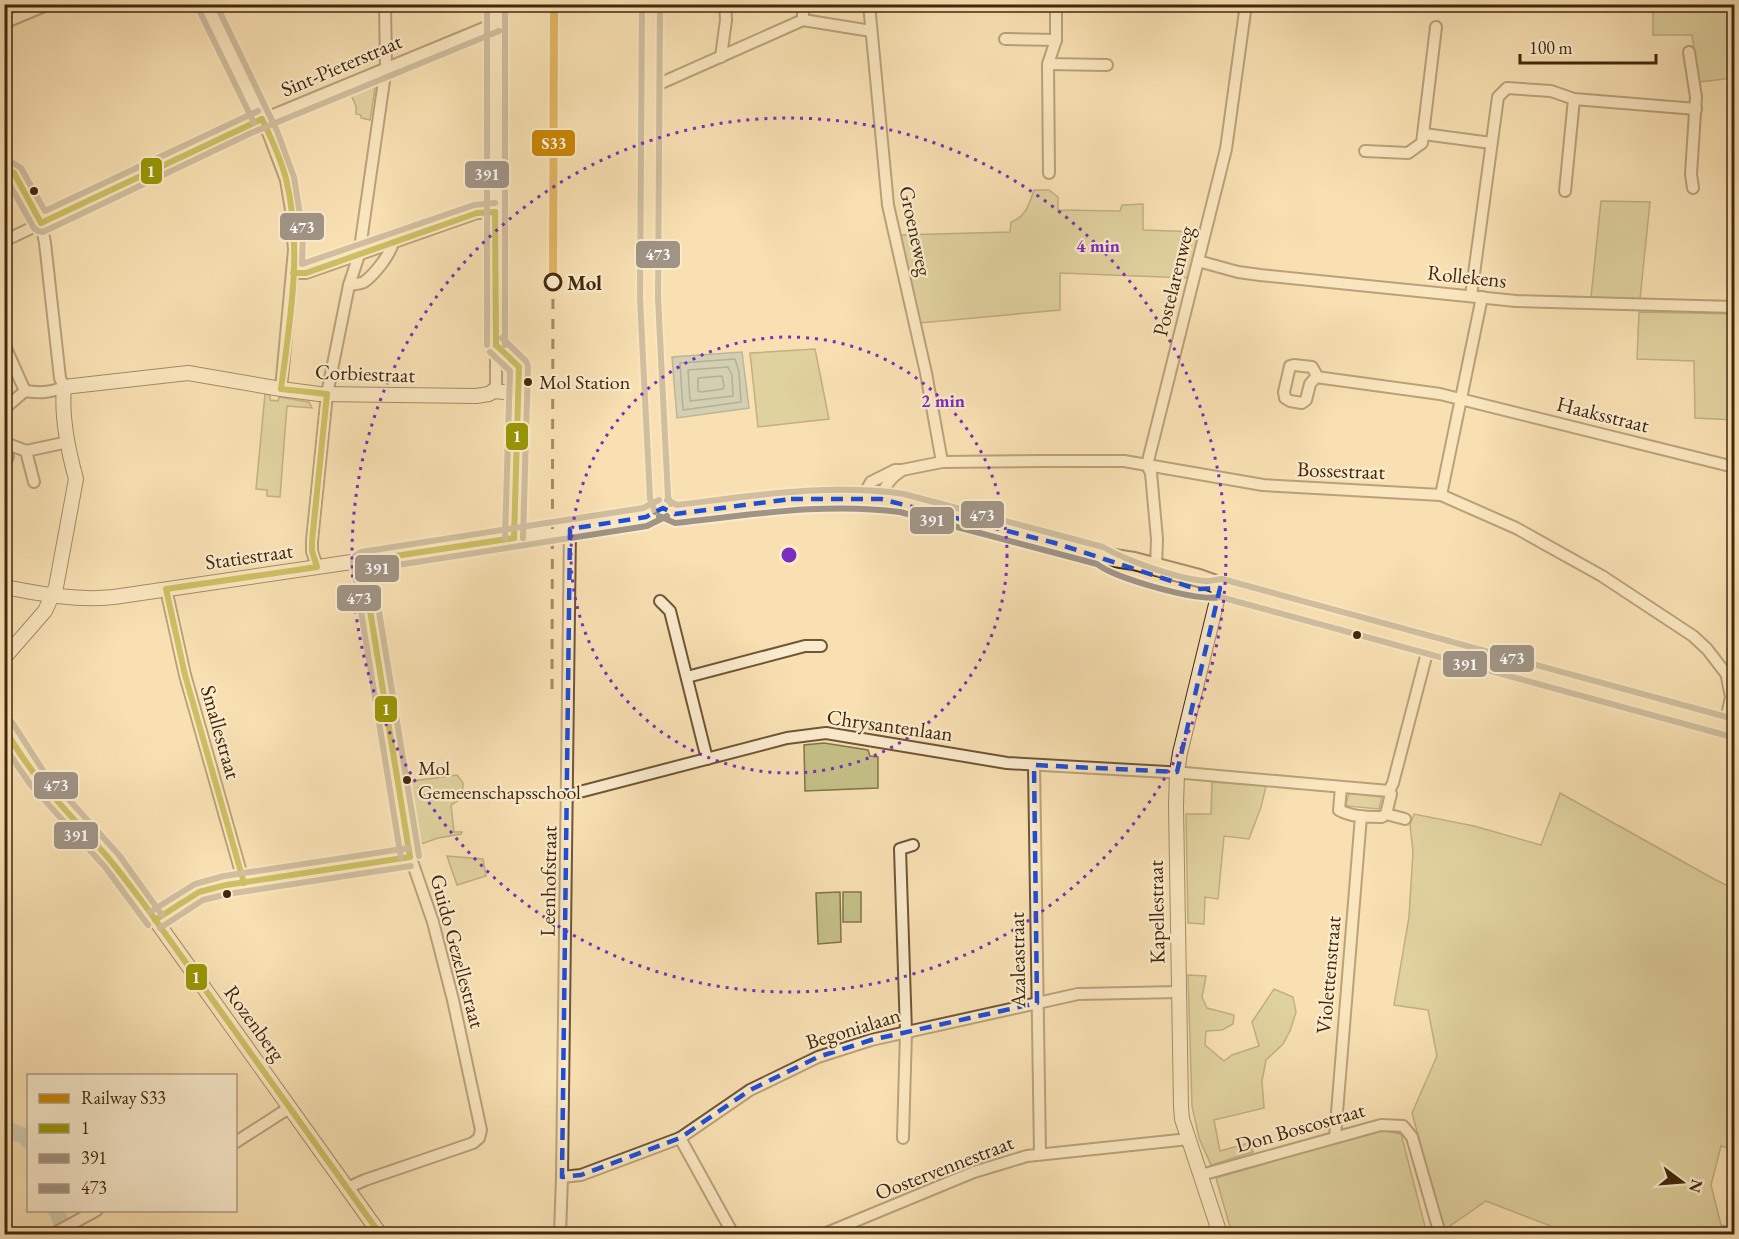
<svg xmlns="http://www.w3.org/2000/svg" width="1739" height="1239" font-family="'EB Garamond',serif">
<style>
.green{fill:#c4c087;stroke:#82744a;stroke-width:1.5}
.water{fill:#a2bab7;stroke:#7b8073;stroke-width:1.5}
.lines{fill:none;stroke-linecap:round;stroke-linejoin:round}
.shore{stroke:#727162;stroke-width:1.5}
.river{stroke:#a2bab7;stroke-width:16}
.street-casing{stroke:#6f5636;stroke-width:14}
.secondary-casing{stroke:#41280c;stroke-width:16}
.primary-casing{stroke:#41280c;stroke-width:20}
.street{stroke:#faebcd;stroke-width:10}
.secondary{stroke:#faebcd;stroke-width:14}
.primary{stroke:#f8e0b2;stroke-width:16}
.rail{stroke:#41280c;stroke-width:3;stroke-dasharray:10 10;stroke-linecap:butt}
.bus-1-casing{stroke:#faebcd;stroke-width:10}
.bus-2-casing{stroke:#faebcd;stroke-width:10}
.bus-3-casing{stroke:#faebcd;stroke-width:10}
.bus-1{stroke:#999704;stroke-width:6}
.bus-2{stroke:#a09486;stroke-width:6}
.bus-3{stroke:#a09486;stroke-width:6}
.rail-1-casing{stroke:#faebcd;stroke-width:12}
.rail-1{stroke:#ca8603;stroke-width:8}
.marked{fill:none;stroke:#1d4ed8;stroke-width:4.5;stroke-dasharray:12 8;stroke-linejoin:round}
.ring{fill:none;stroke:#7b2cbf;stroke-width:3;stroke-dasharray:3 6}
.bus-dot{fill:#41280c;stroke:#faebcd;stroke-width:2}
.stop-dot{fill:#faebcd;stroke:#41280c;stroke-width:3}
.labels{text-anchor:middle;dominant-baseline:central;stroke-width:4.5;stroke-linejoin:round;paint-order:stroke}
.bus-label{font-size:20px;fill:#41280c;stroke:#faebcd;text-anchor:start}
.street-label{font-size:21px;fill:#41280c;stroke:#faebcd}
.stop-label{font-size:21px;font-weight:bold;fill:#41280c;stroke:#faebcd;text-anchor:start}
.centre{fill:#7b2cbf;stroke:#faebcd;stroke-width:3}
.ring-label{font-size:18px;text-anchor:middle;font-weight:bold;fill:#7b2cbf;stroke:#faebcd;stroke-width:4.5;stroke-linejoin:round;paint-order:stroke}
.line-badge{stroke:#faebcd;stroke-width:2}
.badge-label{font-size:16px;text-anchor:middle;font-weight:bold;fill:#fff}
</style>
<rect width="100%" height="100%" fill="#f8e0b2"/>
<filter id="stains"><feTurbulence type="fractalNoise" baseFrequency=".00333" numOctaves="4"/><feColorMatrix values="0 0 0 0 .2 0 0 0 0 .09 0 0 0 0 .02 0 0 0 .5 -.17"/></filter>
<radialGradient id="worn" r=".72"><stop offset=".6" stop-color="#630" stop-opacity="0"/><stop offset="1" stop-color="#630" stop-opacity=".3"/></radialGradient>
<!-- green -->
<g class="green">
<polygon points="1653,5 1734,5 1734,78 1699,82 1692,35 1653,35"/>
<polygon points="369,85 375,88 370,120 361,118 361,115 356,114 356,106 350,93"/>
<path d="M1034,190H1049L1058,197V210L1120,211L1122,205L1143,204V230L1200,232L1188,278L1060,273V310L920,323L899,235L1010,232L1011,222C1026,217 1029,204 1034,190Z"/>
<polygon points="1601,201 1650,202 1640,299 1591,297"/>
<polygon points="1639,312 1734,314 1734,420 1695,418 1694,361 1637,359"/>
<polygon points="815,349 829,419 758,427 750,353"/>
<polygon points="265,394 270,395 270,400 278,401 279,397 309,402 312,408 287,406 280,497 267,496 267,490 256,489"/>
<polygon points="824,743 868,750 870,756 878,757 878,788 805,791 804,745"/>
<polygon points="457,775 463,783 462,798 451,805 454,832 462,832 461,834 438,838 418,845 412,829 405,782"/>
<polygon points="1212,782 1266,786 1261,807 1249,839 1224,836 1218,899 1205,897 1204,924 1188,923 1186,814 1211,814"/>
<polygon points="1349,793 1382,797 1379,809 1348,806 1346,804"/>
<polygon points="1560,793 1714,879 1734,889 1734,1150 1721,1146 1711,1185 1721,1225 1734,1228 1734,1234 1571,1234 1486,1201 1444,1230 1412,1113 1437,1056 1428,1010 1394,1005 1409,917 1413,851 1410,825 1414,814 1474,826 1541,845"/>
<polygon points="447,856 483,859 486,876 457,885"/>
<polygon points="840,892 841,942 818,944 816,893"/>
<rect x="843" y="892" width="18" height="30"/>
<polygon points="1188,975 1206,976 1202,997 1207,1008 1234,1015 1233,1024 1222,1030 1206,1031 1205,1045 1224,1061 1232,1055 1259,1046 1252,1022 1274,989 1293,997 1296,1012 1290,1031 1283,1044 1266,1060 1262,1081 1264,1108 1214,1120 1220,1151 1249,1143 1253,1152 1211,1165 1199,1138 1192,1106"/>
<polygon points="1380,1130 1401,1134 1427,1234 1232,1234 1216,1178"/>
</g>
<!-- water -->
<polygon class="water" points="742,352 749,408 677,418 672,357"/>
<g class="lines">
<!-- shore -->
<g class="shore">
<polygon points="735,359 739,372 741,402 683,410 680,363"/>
<polygon points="728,367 732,375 733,396 690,401 688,370"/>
<polygon points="722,376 724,386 723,389 701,392 698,391 698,378"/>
</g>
<!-- river -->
<g class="river">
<polyline points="4,1128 24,1136 28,1140"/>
<polyline points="56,1210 66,1234"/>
</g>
<defs>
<g id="street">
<polyline points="206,4 269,135 286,180 291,210 294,250 281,389"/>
<polyline points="869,4 888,205 926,373 942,462"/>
<polyline points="803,20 803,4"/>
<polyline points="4,23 49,4"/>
<polyline points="1005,39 1056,40"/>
<polyline points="1689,52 1696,97 1691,174 1693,188"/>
<polyline points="721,57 726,20 725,4"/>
<polyline points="1048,64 1107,65"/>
<polyline points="650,88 803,20 871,31"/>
<polyline points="1424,134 1491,143"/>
<polyline points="1365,151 1408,153 1422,143 1436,27"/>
<path d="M4,168L14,173L20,181L41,223L45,243L60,378L64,387C50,393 39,393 25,391L4,409"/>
<polyline points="1049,173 1048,64 1056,40 1056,4"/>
<polyline points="1565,191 1574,99"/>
<polyline points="4,241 239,129 496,23"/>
<polyline points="1198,261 1238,272 1260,275 1516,301 1734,307"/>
<polyline points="293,273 306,273 477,213 495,212"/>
<path d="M349,285C354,284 360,284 364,282C374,275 391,254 393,242"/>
<polyline points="1471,296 1498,97 1507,88 1551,91 1574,99 1696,109"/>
<polyline points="4,344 25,391"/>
<polyline points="496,345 519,367 517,393"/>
<polyline points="1316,377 1316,374 1312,367 1294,365 1290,366 1284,392 1285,398 1290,401 1302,403 1306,400 1310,384 1316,377 1440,394 1734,467"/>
<polyline points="493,391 496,385 496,4"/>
<polyline points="4,441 8,444 5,453 8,456 4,467"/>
<polyline points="8,444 26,451 34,482"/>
<polyline points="26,451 68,442"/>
<polyline points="1441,495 1482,297"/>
<polyline points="862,498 871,482 895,470 902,470 942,462 1044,461 1124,461 1263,485 1441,495 1516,528 1602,576 1693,636 1707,649 1734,684"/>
<path d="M881,499C885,486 889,479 901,471"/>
<polyline points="317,567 312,551 312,541 327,394 349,285 359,255 386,67 385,4"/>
<polyline points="1156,567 1157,539 1151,473 1147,465 1226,149 1246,4"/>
<polyline points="166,589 185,675 244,883"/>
<polyline points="660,601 670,611 707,759"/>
<polyline points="687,677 805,646 821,646"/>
<polyline points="1725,725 1731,697 1727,677"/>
<polyline points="1034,765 1040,1154"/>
<path d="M1341,787L1339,810C1352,817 1367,817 1382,817L1386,814"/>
<polyline points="568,795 787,738 826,733 1007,763 1185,773 1389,791"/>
<polyline points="1386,814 1391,794 1389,791 1393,783 1429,645"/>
<polyline points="1386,814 1405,819"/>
<polyline points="155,920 199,892 226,885 410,857"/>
<polyline points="1335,1137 1361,816"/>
<polyline points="680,1138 733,1234"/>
<polyline points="903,1138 906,1032 900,849 913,845"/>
<polyline points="236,1142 289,1108"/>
<polyline points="1201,1175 1381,1125 1403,1126 1412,1137 1440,1234"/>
<polyline points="562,1177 581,1175 680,1138 750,1090 818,1057 871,1040 1078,994 1179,992"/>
<polyline points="347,1188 365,1180 473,1143 479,1138 481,1130 453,1000 433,922 406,844 362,561"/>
<polyline points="53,1234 97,1210"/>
<polyline points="560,1234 562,1177 570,529"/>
<polyline points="824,1234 974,1172 1027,1156 1189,1139"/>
</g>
<g id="secondary">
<path d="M4,587C41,594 76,601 114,597L535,535L646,517L663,508"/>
<path d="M4,658L45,611L56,587L76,479C68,450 61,417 64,387L188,373L281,389L319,394L476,396L489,394L493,391L517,393L514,538"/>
<path d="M4,726C29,778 67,811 104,853C118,869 131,887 144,904L380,1234"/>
<polyline points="1220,1234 1182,1119 1181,1107 1176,806 1177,772 1180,753 1220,588"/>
</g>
<path id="primary" d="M651,4L649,298L659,499L663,508L675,514C751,506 825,489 902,503L1101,556L1134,561L1199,578L1213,583L1220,588L1242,595L1734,728"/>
</defs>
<!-- street casing -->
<use href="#street" class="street-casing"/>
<!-- secondary casing -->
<use href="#secondary" class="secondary-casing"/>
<!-- primary casing -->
<use href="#primary" class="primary-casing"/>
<!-- street -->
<use href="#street" class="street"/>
<!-- secondary -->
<use href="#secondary" class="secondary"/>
<!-- primary -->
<use href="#primary" class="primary"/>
<!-- rail -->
<polyline class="rail" points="552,689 553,282"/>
<defs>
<g id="bus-1">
<polyline points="4,168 14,173 41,223"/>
<polyline points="495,212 496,345"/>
<polyline points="41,223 262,119"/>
<polyline points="293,273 306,273 477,213 495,212"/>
<polyline points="496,345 519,367 514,538"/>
<polyline points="362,561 410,857"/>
<polyline points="362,561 514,538"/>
<path d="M4,727C30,776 68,812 104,853C118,869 131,887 144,904L380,1234"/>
<path d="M244,883L185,675L166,589L317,567L312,551V541L327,394L281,389C290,320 303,247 286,179C281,158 271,138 262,119"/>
<polyline points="155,920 199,892 226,885 410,857"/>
</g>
<g id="bus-2">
<polyline points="487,4 487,345"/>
<polyline points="642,4 640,298 650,499 655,512"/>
<polyline points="198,8 254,123"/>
<polyline points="4,178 7,180 34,228 38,231 43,232 251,133 499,31"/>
<polyline points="490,352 510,371 505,538"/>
<path d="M659,516L675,523C751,515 824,502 900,512L1097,564C1114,578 1198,602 1220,597L1732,737"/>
<polyline points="4,746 30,784 105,867 148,925"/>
<polyline points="419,856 372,569 647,526 667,516"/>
<polyline points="160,928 203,900 228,894 411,866"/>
</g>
<g id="bus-3">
<polyline points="216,4 277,131 294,177 303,234 302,264 474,205 495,203"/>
<polyline points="505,4 505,345"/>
<polyline points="660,4 658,298 668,497 671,504"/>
<polyline points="8,160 21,168 45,211 258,111"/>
<polyline points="502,338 526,361 528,366 523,538"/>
<path d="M667,500L677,505C753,496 828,483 904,494L1103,547C1127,561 1181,580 1208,581C1213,581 1218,579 1222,579L1734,719"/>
<polyline points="12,722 44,772 119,855 162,915"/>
<polyline points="401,858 353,562 355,556 361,552 643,508 659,500"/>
<polyline points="150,912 195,884 224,876 409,848"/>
</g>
</defs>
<!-- bus-1 casing -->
<use href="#bus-1" class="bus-1-casing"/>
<!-- bus-2 casing -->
<use href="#bus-2" class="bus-2-casing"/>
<!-- bus-3 casing -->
<use href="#bus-3" class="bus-3-casing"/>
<!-- bus-1 -->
<use href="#bus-1" class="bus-1"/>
<!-- bus-2 -->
<use href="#bus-2" class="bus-2"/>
<!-- bus-3 -->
<use href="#bus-3" class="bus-3"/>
<defs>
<polyline id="rail-1" points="553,282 554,4"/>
</defs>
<!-- rail-1 casing -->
<use href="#rail-1" class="rail-1-casing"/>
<!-- rail-1 -->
<use href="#rail-1" class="rail-1"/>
</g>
<!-- marked area -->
<path d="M0 0H1739V1239H0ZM791,499H881L1055,543L1196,589L1220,588L1177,772L1034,765L1037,1003L871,1040L818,1057L750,1090L680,1138L581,1175L562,1177L570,529L646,517L663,508L675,514Z" fill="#f8e0b2" fill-opacity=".55" fill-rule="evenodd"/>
<path class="marked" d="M791,499H881L1055,543L1196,589L1220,588L1177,772L1034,765L1037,1003L871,1040L818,1057L750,1090L680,1138L581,1175L562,1177L570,529L646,517L663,508L675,514Z"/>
<!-- distance rings -->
<g class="ring">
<circle cx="789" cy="555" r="218"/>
<circle cx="789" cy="555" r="437"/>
</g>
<!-- markers -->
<g class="bus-dot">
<circle cx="34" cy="191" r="5"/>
<circle cx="528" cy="382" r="5"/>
<circle cx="1357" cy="635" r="5"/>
<circle cx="407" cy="780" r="5"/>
<circle cx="227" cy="894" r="5"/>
</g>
<circle class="stop-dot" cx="553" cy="282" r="8"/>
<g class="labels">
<!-- bus labels -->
<g class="bus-label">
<text x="539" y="382">Mol Station</text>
<text x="418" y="768">Mol<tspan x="418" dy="24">Gemeenschapsschool</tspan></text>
</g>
<!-- street labels -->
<g class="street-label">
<text transform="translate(341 65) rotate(-23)">Sint-Pieterstraat</text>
<text transform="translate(916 231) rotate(78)">Groeneweg</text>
<text transform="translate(1467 276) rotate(6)">Rollekens</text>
<text transform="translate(1173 281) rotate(-76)">Postelarenweg</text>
<text transform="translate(365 373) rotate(2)">Corbiestraat</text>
<text transform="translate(1603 414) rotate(14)">Haaksstraat</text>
<text transform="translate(1341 470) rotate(2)">Bossestraat</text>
<text transform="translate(249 556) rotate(-8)">Statiestraat</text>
<text transform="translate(890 725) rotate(8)">Chrysantenlaan</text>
<text transform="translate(221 732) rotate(74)">Smallestraat</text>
<text transform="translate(548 881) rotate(-89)">Leenhofstraat</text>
<text transform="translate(1156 912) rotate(-91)">Kapellestraat</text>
<text transform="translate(458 951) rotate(75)">Guido Gezellestraat</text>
<text transform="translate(1017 960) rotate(-91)">Azaleastraat</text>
<text transform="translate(1328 975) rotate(-85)">Violettenstraat</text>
<text transform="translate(255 1023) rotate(54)">Rozenberg</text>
<text transform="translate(853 1028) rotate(-17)">Begonialaan</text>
<text transform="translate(1300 1127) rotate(-16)">Don Boscostraat</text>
<text transform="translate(944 1167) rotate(-21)">Oostervennestraat</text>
</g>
<!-- stop labels -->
<g class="stop-label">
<text x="567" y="282">Mol</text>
</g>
</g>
<circle cx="789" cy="555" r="9" class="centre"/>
<g class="ring-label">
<text x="1098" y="252">4 min</text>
<text x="943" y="407">2 min</text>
</g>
<g class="line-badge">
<rect x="531" y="129" width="45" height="28" rx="6" fill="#ca8603"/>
<rect x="140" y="157" width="23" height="28" rx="6" fill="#999704"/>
<rect x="464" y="160" width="46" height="29" rx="6" fill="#a09486"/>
<rect x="279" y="212" width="46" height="29" rx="6" fill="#a09486"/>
<rect x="635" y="240" width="46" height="29" rx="6" fill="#a09486"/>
<rect x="505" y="422" width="24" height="29" rx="6" fill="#999704"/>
<rect x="960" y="500" width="45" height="29" rx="6" fill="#a09486"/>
<rect x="909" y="506" width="46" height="29" rx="6" fill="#a09486"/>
<rect x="354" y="554" width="46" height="29" rx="6" fill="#a09486"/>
<rect x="336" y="584" width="46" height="28" rx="6" fill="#a09486"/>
<rect x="1489" y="644" width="46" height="29" rx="6" fill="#a09486"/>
<rect x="1442" y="650" width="46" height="28" rx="6" fill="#a09486"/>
<rect x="374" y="695" width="24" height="28" rx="6" fill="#999704"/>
<rect x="33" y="771" width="46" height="29" rx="6" fill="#a09486"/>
<rect x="53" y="821" width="46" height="29" rx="6" fill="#a09486"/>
<rect x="185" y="963" width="23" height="28" rx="6" fill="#999704"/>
</g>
<g class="badge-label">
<text x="554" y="149">S33</text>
<text x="151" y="177">1</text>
<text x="487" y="180">391</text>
<text x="302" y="233">473</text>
<text x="658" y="260">473</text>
<text x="517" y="442">1</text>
<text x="982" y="521">473</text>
<text x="932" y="526">391</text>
<text x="377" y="574">391</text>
<text x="359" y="604">473</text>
<text x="1512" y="664">473</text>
<text x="1465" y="670">391</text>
<text x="386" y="715">1</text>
<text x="56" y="791">473</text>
<text x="76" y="841">391</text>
<text x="196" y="983">1</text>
</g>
<!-- margin -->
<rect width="1739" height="1239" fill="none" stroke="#f8e0b2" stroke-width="24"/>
<rect x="6" y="6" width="1727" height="1227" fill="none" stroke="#41280c" stroke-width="3"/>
<rect x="12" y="12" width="1715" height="1215" fill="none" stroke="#41280c" stroke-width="1.5"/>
<!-- legend -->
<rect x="27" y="1074" width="210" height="138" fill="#faebcd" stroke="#b09d80" stroke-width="1.5"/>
<rect x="39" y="1094" width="30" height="9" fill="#ca8603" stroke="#b09d80" stroke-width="1.5"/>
<text x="81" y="1104" font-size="18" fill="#41280c">Railway S33</text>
<rect x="39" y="1124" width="30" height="9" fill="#999704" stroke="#b09d80" stroke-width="1.5"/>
<text x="81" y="1134" font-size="18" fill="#41280c">1</text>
<rect x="39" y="1154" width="30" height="9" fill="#a09486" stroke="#b09d80" stroke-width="1.5"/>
<text x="81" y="1164" font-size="18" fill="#41280c">391</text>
<rect x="39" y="1184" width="30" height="9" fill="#a09486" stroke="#b09d80" stroke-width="1.5"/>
<text x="81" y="1194" font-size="18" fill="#41280c">473</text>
<!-- north arrow -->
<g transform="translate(1682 1182) rotate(106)" stroke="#faebcd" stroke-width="4.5" paint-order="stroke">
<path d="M0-4.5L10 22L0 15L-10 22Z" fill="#41280c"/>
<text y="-9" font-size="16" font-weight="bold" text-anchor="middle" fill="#41280c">N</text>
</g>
<!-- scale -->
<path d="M1520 54v9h136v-9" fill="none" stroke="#41280c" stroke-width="3"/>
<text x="1529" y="54" font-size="18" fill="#41280c" stroke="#faebcd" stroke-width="4.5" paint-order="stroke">100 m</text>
<rect width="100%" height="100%" filter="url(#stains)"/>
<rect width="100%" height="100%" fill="url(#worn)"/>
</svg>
